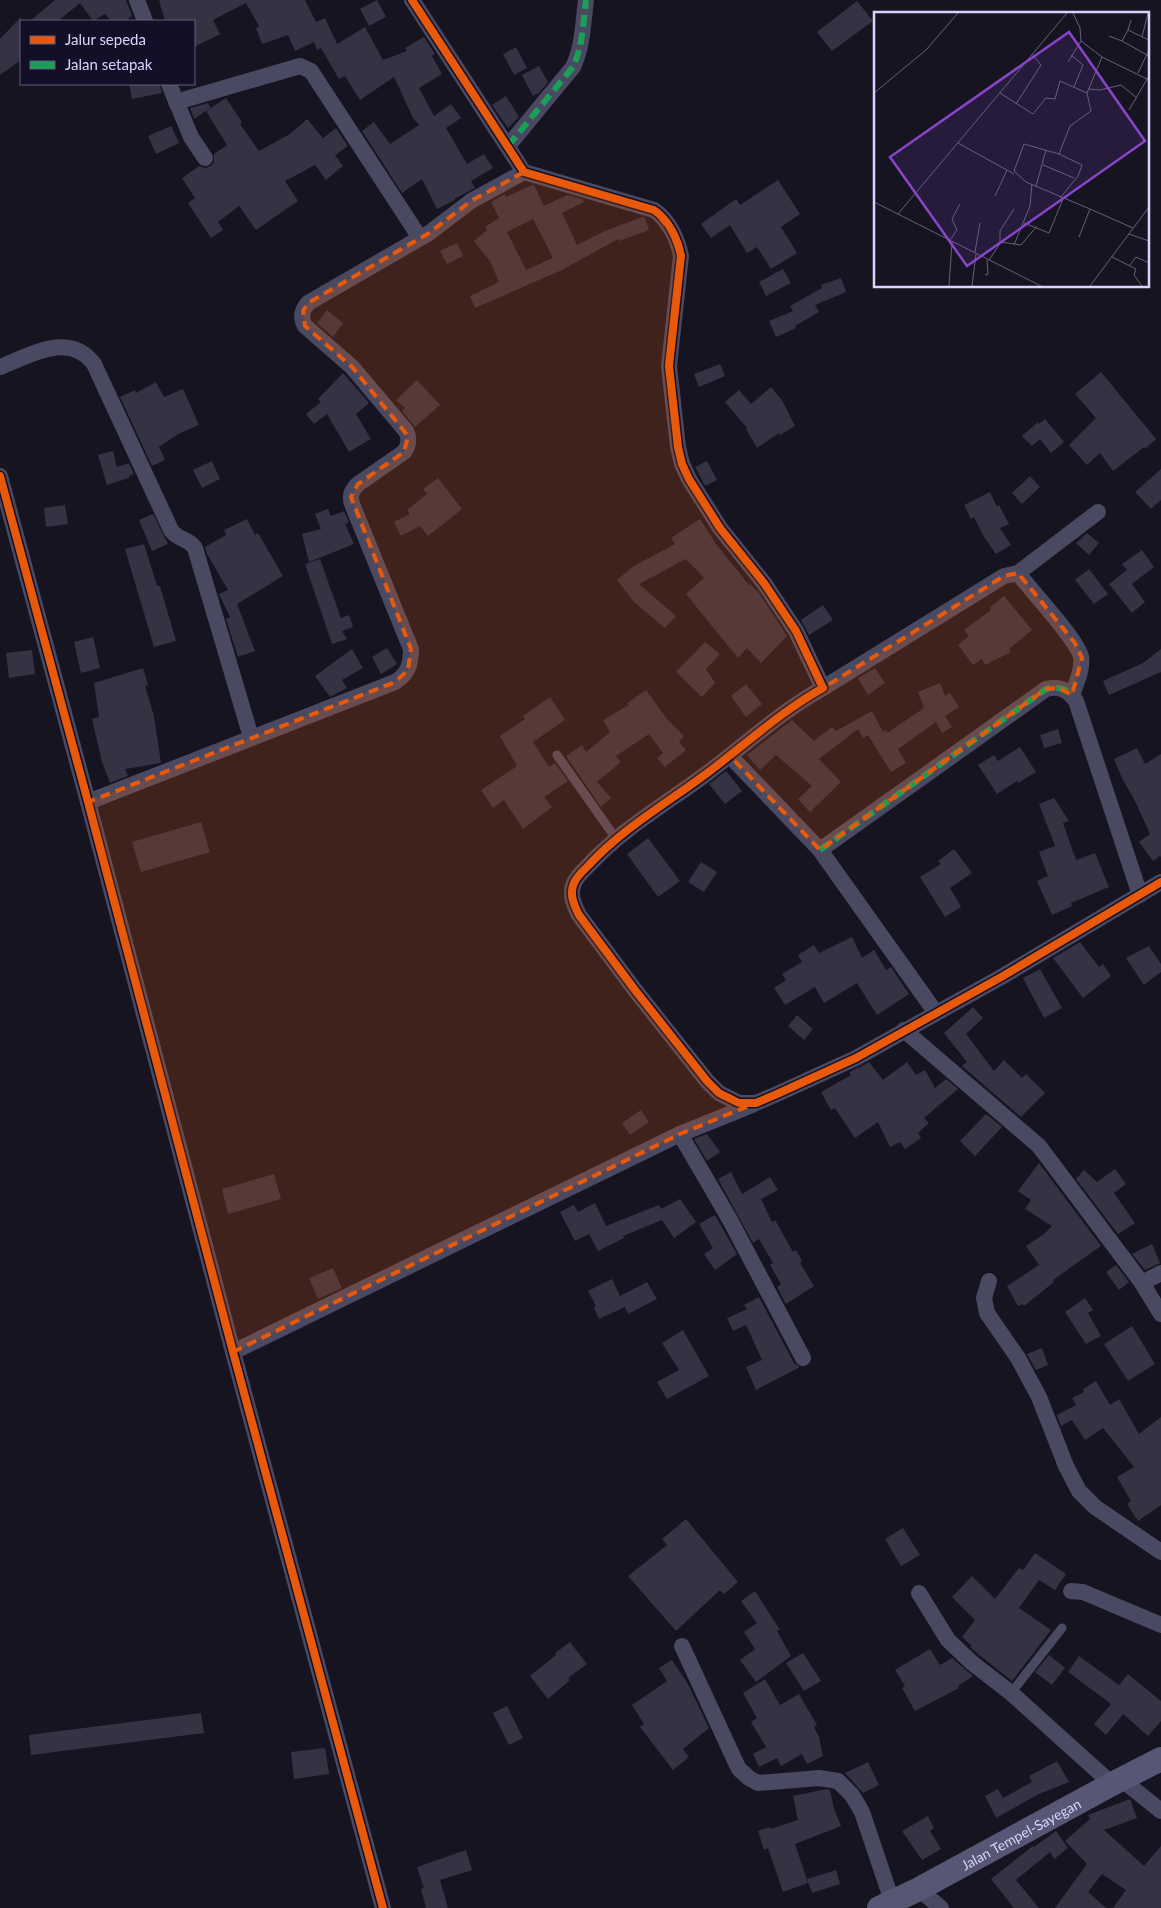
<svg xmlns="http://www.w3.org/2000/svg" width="1161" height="1908" font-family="Lato,sans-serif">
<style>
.building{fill:#343243;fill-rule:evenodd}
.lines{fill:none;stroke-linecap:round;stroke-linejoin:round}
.service{stroke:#4a4962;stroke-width:9}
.minor{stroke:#4a4962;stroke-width:16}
.secondary{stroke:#575674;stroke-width:24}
.quiet{stroke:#1a9f57;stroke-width:6;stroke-dasharray:12 6;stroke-linecap:butt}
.cycleway-casing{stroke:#130f26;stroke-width:11}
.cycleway{stroke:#e8590c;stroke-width:8}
.marked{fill:#e8590c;fill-opacity:0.2;stroke:#e8590c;stroke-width:4;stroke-dasharray:10 6;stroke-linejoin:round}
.labels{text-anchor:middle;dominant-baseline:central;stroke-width:5;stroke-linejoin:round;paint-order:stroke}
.street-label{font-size:14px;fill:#d9d4ff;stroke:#130f26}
.inset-road{fill:none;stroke:#64617a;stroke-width:1}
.view{fill:#8945c9;fill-opacity:0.15;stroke:#8945c9;stroke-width:2.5}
.inset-edge{fill:none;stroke:#d9d4ff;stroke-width:2.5}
</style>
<rect width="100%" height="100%" fill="#161421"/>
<!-- building -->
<g class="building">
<polygon points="55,0 126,0 132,16 125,21 111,21 105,14 93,21 80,3 58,21 30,21"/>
<polygon points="159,0 305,0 316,22 325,18 337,44 365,27 383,60 407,51 405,48 424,37 435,54 432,56 442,74 419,88 434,116 451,104 461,118 446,128 467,164 484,154 493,168 471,181 475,188 454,199 455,200 437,209 422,179 402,193 362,131 374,122 390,144 419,125 413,118 394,77 360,100 345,76 339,79 321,48 317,50 314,42 295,51 288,35 262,44 256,28 259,26 246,3 213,20 220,34 194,47 194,21 165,21"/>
<polygon points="377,0 386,17 369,26 360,9"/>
<polygon points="857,1 873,21 832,51 817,32"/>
<polygon points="21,17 21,60 0,75 0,39"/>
<polygon points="516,47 527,68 514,75 503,54"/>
<polygon points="539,66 548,82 539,93 533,96 522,75"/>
<polygon points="129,84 159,84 162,93 132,99"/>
<polygon points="506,96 519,117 508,128 492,105"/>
<polygon points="226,98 242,122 240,124 259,151 290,134 307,119 323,138 336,128 348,146 335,155 343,166 326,180 315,165 285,181 298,201 256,230 239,206 218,222 223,230 211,238 188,203 195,198 182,178 199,166 205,168 211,166 214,162 214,154 227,145 206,111"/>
<polygon points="208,103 210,108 194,119 190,108"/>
<polygon points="171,126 179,143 156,154 148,136"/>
<polygon points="778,180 800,214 781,227 797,253 771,269 757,247 747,253 730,225 711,238 701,224 736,199 740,205"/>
<path d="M532,185H534L544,206L567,195L582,199L584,202L562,213L577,245L605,231L642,217L645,218L649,230L619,241L618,239L562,270L475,308L470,296L499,282L490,261L474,241L487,230L485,227L499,218L491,202L505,194L506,197ZM533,219L553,258L526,270L507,232Z"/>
<polygon points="457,243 463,256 447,264 440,251"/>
<polygon points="783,269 791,283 766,296 759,282"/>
<polygon points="841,278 846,292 815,305 819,312 795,326 796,328 776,337 769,321 793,311 790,306 822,288 821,285"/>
<polygon points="327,310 343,323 333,337 317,323"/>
<polygon points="720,364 725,376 699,387 694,374"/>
<polygon points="1101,372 1156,439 1145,449 1144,447 1113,471 1100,453 1087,465 1069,445 1096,418 1075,394"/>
<polygon points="343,373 369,403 356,414 371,439 349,452 327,414 314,424 306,414 321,402 318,399"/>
<polygon points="417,380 440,405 415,427 402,411 405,408 396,400"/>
<polygon points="156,382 164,397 183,389 199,425 178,434 159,447 165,460 152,466 120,397 135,390 136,393"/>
<polygon points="771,387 782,400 795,426 780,435 779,433 757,448 746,429 747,428 725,402 739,390 751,404"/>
<polygon points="1045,419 1064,442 1051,453 1040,439 1032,446 1022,436 1038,422 1039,424"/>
<polygon points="113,451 117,467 129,463 134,474 129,476 129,478 107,485 98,455"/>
<polygon points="212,461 220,479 202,488 193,470"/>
<polygon points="707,461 717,480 705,486 695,467"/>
<polygon points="1161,469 1161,500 1151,509 1135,492"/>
<polygon points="1030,476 1040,487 1022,504 1012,493"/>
<polygon points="438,478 462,509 428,536 420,526 401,536 394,522 410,514 407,510 427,494 423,489"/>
<polygon points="990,492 997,507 999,505 1009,524 1000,528 1011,545 996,554 984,537 974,517 971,519 964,505"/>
<polygon points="65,505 68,524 46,527 44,508"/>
<polygon points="328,509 331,516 344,511 349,522 345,524 354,544 309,562 302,534 321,529 315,514"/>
<polygon points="153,514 168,544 152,551 139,520"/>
<polygon points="247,519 255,535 258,533 283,576 237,604 255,651 238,657 226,619 230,617 219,594 228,590 207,554 205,547 226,535 224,530"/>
<polygon points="700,519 716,544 749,585 750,584 759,593 787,636 761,663 747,648 738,658 686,594 704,578 686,559 639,584 676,616 665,628 634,602 617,580 634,566 675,544 671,538"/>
<polygon points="1087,533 1099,543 1089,555 1076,543"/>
<polygon points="144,544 157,586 160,586 176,641 154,647 125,549"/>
<polygon points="1142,550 1154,567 1132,584 1145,602 1132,613 1109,584 1127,570 1122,564"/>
<polygon points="320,559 341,618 349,615 353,627 342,631 347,639 332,644 305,564"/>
<polygon points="1089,569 1108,594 1094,604 1075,580"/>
<polygon points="1004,596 1032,630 1009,649 1011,652 985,665 982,659 973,665 958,645 969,636 964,630 991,610 990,607"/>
<polygon points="823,605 833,620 809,635 801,620"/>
<polygon points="93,637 100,668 81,673 74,642"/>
<polygon points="705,642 720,654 706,669 715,683 702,697 676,672"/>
<polygon points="387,648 397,664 381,674 372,657"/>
<polygon points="352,649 363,668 342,680 347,688 330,697 315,676"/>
<polygon points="1161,649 1161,672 1109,695 1103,681 1143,663"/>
<polygon points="32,650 35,674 9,678 6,653"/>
<polygon points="143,668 148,685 145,686 154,716 161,763 125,769 128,776 110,783 102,762 92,719 99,717 94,683"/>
<polygon points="875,668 885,683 868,695 858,678"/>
<polygon points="940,683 945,696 950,693 959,707 945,716 952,727 942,733 936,722 898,749 906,763 891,772 868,735 863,738 858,729 819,759 841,782 810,812 798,799 812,786 776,755 760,770 747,755 792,720 814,741 832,727 836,731 872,711 883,732 886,730 887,733 924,708 918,692"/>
<polygon points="746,684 762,704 746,717 731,696"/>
<polygon points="646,690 667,719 684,736 679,742 686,750 665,767 657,758 663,753 649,734 616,756 621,762 597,782 611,798 601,807 566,756 582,745 586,752 610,732 603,720 629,705 627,703"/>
<polygon points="550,697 565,720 533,742 549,767 555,763 568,781 544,797 552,807 523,829 504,800 493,808 481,790 517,766 500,736 525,719 523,716"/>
<polygon points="1058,729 1062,743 1044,748 1040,735"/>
<polygon points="1020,747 1036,772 1018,783 1017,781 997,794 978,765 994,755 998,761"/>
<polygon points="1137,748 1145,764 1161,754 1161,857 1160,856 1153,861 1139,842 1150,834 1135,801 1122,778 1114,759"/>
<polygon points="726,771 742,791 725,804 709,784"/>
<polygon points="1054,798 1069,821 1063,823 1076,860 1095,853 1109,887 1071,903 1072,906 1052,915 1037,881 1048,876 1039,852 1055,846 1039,804"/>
<polygon points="201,822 210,852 141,872 132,842"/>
<polygon points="648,838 680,881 658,897 627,854"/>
<polygon points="954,849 972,873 950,888 961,907 945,917 920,877 941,864 938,861"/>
<polygon points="701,862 717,872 704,892 688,882"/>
<polygon points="852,937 862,958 874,950 886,970 891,967 909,994 877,1015 857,983 824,1003 815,987 785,1005 774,988 786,980 782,974 802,962 798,955 814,945 819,953"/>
<polygon points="1080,942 1099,967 1103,964 1111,976 1083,998 1053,958"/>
<polygon points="1149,946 1161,964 1161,972 1144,985 1126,958"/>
<polygon points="1040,969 1062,1008 1044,1018 1023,978"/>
<polygon points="973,1007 983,1018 966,1034 994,1071 1004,1060 1022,1078 1026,1074 1045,1093 1021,1117 962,1066 967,1062 944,1033"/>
<polygon points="797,1015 813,1029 804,1040 788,1026"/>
<polygon points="869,1062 883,1080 907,1062 916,1075 925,1070 935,1088 946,1079 958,1089 924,1118 929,1123 918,1133 921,1138 905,1149 900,1142 890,1147 878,1122 855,1138 835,1108 831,1110 821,1092 851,1075 849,1073 853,1070 859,1067 861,1069 860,1067"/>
<polygon points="641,1110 649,1122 630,1135 622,1123"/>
<polygon points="986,1114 1002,1127 975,1156 960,1141"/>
<polygon points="707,1134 720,1152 707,1161 694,1139"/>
<polygon points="1039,1163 1101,1246 1053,1280 1054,1282 1024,1306 1023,1304 1018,1306 1007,1286 1039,1265 1026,1246 1044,1234 1052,1226 1025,1209 1031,1200 1018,1191"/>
<polygon points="1115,1169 1126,1184 1114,1193 1135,1223 1118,1234 1076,1179 1084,1170 1097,1182"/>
<polygon points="731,1172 742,1194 770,1177 778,1190 761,1199 772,1222 775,1220 793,1252 796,1250 802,1261 800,1263 814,1286 786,1304 777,1287 781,1284 770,1265 773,1263 759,1239 753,1243 718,1179"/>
<polygon points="274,1174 281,1199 228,1214 222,1189"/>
<polygon points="680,1199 696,1222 674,1238 662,1220 623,1236 624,1238 598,1251 589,1234 575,1241 560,1212 574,1205 578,1212 595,1203 606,1226 659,1205 661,1209"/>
<polygon points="715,1215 737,1254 715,1270 704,1254 713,1248 699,1224"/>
<polygon points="1152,1244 1160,1263 1145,1270 1132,1254"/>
<polygon points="1116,1265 1129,1282 1119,1290 1106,1272"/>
<polygon points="333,1268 342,1288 318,1299 309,1278"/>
<polygon points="612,1279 620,1296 647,1282 657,1299 628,1314 625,1307 599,1319 594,1308 596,1306 588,1291"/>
<polygon points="759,1297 794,1363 800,1367 756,1390 746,1367 762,1360 746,1325 733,1331 727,1318 747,1309 744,1305"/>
<polygon points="1085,1298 1093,1310 1088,1313 1101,1336 1086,1344 1065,1312"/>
<polygon points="1132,1326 1155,1364 1128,1381 1104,1344"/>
<polygon points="683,1330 709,1376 667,1399 657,1382 679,1370 662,1343"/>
<polygon points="1042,1348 1048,1365 1036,1370 1027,1354"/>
<polygon points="1096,1381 1110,1405 1119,1399 1139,1434 1161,1417 1161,1505 1138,1521 1127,1504 1131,1501 1117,1477 1134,1467 1103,1428 1085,1440 1072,1420 1061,1426 1057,1415 1076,1405 1072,1398 1084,1392 1083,1389"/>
<polygon points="686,1519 738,1582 724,1594 720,1590 676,1631 628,1576 667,1545 662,1539"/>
<polygon points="903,1528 920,1555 901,1566 885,1539"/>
<polygon points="1035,1553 1066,1574 1055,1590 1039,1580 1019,1608 1051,1630 1012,1681 978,1654 970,1647 972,1646 962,1637 975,1620 952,1597 972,1576 995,1599 1019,1568 1023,1570"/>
<polygon points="755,1591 780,1630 777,1631 791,1656 756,1682 740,1660 755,1649 744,1632 757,1623 741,1601"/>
<polygon points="570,1642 587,1664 568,1678 570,1680 548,1699 530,1676 556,1655 555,1653"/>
<polygon points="930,1649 940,1665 952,1658 973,1676 958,1686 959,1688 915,1711 902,1688 905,1686 895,1670"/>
<polygon points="803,1653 821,1681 804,1691 786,1663"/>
<polygon points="1049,1655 1065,1668 1052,1685 1035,1672"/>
<polygon points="1079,1656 1119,1685 1128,1674 1161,1701 1161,1721 1148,1736 1123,1714 1106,1735 1094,1724 1111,1704 1068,1672"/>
<polygon points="672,1660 688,1684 709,1728 683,1749 689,1757 673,1770 640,1727 644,1724 632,1705 667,1681 659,1668"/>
<polygon points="765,1679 780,1705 799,1694 817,1725 814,1727 819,1737 823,1756 807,1764 802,1754 781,1766 777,1758 759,1767 753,1754 766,1747 751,1722 757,1718 743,1693"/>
<polygon points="507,1706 523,1738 509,1745 493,1713"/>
<polygon points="201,1713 204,1733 31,1755 29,1735"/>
<polygon points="325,1748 329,1774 294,1779 291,1752"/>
<polygon points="1057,1761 1069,1782 1039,1794 996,1818 985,1796 998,1789 1003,1798 1032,1782 1029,1776"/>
<polygon points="868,1762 879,1785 863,1793 845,1773"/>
<polygon points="826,1789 830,1790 834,1809 841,1826 795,1844 808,1883 783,1892 768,1848 764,1850 758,1831 770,1827 771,1829 798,1820 793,1796"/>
<polygon points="1130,1799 1137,1818 1104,1830 1144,1866 1161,1846 1161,1908 1113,1908 1126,1890 1102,1874 1088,1892 1106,1908 1055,1908 1087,1864 1065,1841 1090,1819 1088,1815"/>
<polygon points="928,1816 934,1828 930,1831 941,1849 922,1860 902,1831"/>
<polygon points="1056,1831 1068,1848 1054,1859 1050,1852 1016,1880 1039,1908 1014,1908 991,1879 1033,1846 1034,1847"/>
<polygon points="466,1850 472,1870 440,1880 448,1908 426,1908 421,1889 424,1888 417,1867"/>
<polygon points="836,1870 840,1884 812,1893 807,1879"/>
</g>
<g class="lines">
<!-- service -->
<g class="service">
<polyline points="557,755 617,840"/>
<polyline points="1011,1693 1062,1628"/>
</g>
<!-- minor -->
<g class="minor">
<polyline points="137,0 145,21"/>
<path d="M412,0L524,172L654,210C669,220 678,240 681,256L669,366L678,447L682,464L689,479L720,528L764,583L796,631L823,688C780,712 745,745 706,774C667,803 622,829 589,865C584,870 577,876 574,883C569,894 574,905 579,915L635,990L707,1081L719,1093L739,1103H756L777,1094L856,1058L1003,976L1161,882"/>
<polyline points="169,84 191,137 205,158"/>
<polyline points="176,102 300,66 311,71 420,238"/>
<path d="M508,146L573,67C583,46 583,23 586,0"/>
<path d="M0,367C31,355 69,331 94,364L171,530C177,540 189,538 195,548L251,737"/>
<polyline points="0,476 88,802 233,1352 383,1908"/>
<polyline points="1018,573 1098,512"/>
<path d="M823,688L1004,576L1018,573C1031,591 1078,640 1081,657C1083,669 1076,684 1072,695"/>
<polyline points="730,756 820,850 936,1013"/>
<path d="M88,802L395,682C408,674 411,664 411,649L352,504C349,495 352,490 358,484L404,452C409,445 410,439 406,431L352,367L305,326C300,317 302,310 308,303L429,233L471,201L524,172"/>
<path d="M820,850L1046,689C1059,685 1068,690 1076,701L1140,895"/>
<polyline points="904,1030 1039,1146 1142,1283 1161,1314"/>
<polyline points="680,1134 730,1220 803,1358"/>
<polyline points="989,1281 984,1298 987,1313 1018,1358 1039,1397 1066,1466 1079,1491 1095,1507 1161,1552"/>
<polyline points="1142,1283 1161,1273"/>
<polyline points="233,1352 680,1134 752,1105"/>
<polyline points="1071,1591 1083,1592 1161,1625"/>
<polyline points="919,1593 948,1640 971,1662 1011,1693 1112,1784"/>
<polyline points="682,1646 736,1763 739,1769 749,1778 758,1783 819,1778 838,1781 852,1795 862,1812 892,1901"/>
<polyline points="1121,1779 1161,1811"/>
<polyline points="919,1889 941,1908"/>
</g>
<!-- secondary -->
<path class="secondary" id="s1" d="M879,1908L919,1889L1112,1784L1161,1759"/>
<!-- quiet -->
<g class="quiet">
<path d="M508,146L573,67C583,46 583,23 586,0"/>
<path d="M820,850L1046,689C1056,686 1064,688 1072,695"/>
</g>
<defs>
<g id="cycleway">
<path d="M412,0L524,172L654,210C669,220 678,240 681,256L669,366L678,447L682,464L689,479L720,528L764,583L796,631L823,688C780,712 745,745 706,774C667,803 622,829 589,865C584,870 577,876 574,883C569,894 574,905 579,915L635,990L707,1081L719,1093L739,1103H756L777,1094L856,1058L1003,976L1161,882"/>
<polyline points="0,476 88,802 233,1352 383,1908"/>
</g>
</defs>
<!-- cycleway casing -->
<use href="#cycleway" class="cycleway-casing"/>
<!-- cycleway -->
<use href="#cycleway" class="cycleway"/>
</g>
<!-- marked area -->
<path class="marked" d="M524,172L654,210L677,239L681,256L669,366L682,464L720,528L764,583L796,631L823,688L1004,576L1018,573L1075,643L1082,658L1072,695L1059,688L1046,689L820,850L730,756L624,834L579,876L571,894L573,905L635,990L719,1093L739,1103H756L680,1134L233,1352L88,802L395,682L408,670L411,649L351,497L358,484L404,452L408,436L352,367L305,326L303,311L308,303L429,233L471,201Z"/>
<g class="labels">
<!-- street labels -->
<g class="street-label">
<text stroke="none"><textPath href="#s1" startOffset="160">Jalan Tempel-Sayegan</textPath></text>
</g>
</g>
<!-- overview -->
<g transform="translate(874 12)">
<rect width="275" height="275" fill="#161421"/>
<path class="inset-road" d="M199,1L206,16L207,29L228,45L275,68M257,8L254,18L275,28M235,24L248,29L254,18M268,25L274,1M248,29L275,44M197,43L209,53L200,75M194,50L207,29M264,61L275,38M215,77L226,78L247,73L263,86M0,81L52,38L84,1M126,81L159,102L172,86L181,87L186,69L213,81M142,92L167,53L158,42M255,98L275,64M84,131L140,162M185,142L208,153L204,164L186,186M169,153L200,166M162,174L172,138M121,184L133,158M0,190L167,274M216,197L259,216M24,202L193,1M150,211L175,221L189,187M255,222L275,229M205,225L216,197L152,170L140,159L150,132L185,142L196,114L217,99L213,81L228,45M76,228L83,218L78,207L86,192M126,231V219L140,197M140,233L156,194L158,172M101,240L106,211M238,245L262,257L260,263L268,274M115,248L127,230L147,233L163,214M256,253L262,245L275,251M111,263L114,262L113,248M75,274L78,230M98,274L102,242M216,274L275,195"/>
<path class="view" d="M195,20L271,129L93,254L16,145Z"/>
<rect width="275" height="275" class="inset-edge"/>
</g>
<!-- legend -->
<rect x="20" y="20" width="175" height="65" fill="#130f26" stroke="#625e7d"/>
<rect x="30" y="36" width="25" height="8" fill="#e8590c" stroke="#625e7d"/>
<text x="65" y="45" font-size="15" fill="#d9d4ff">Jalur sepeda</text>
<rect x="30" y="61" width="25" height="8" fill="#1a9f57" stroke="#625e7d"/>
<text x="65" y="70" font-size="15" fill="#d9d4ff">Jalan setapak</text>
</svg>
